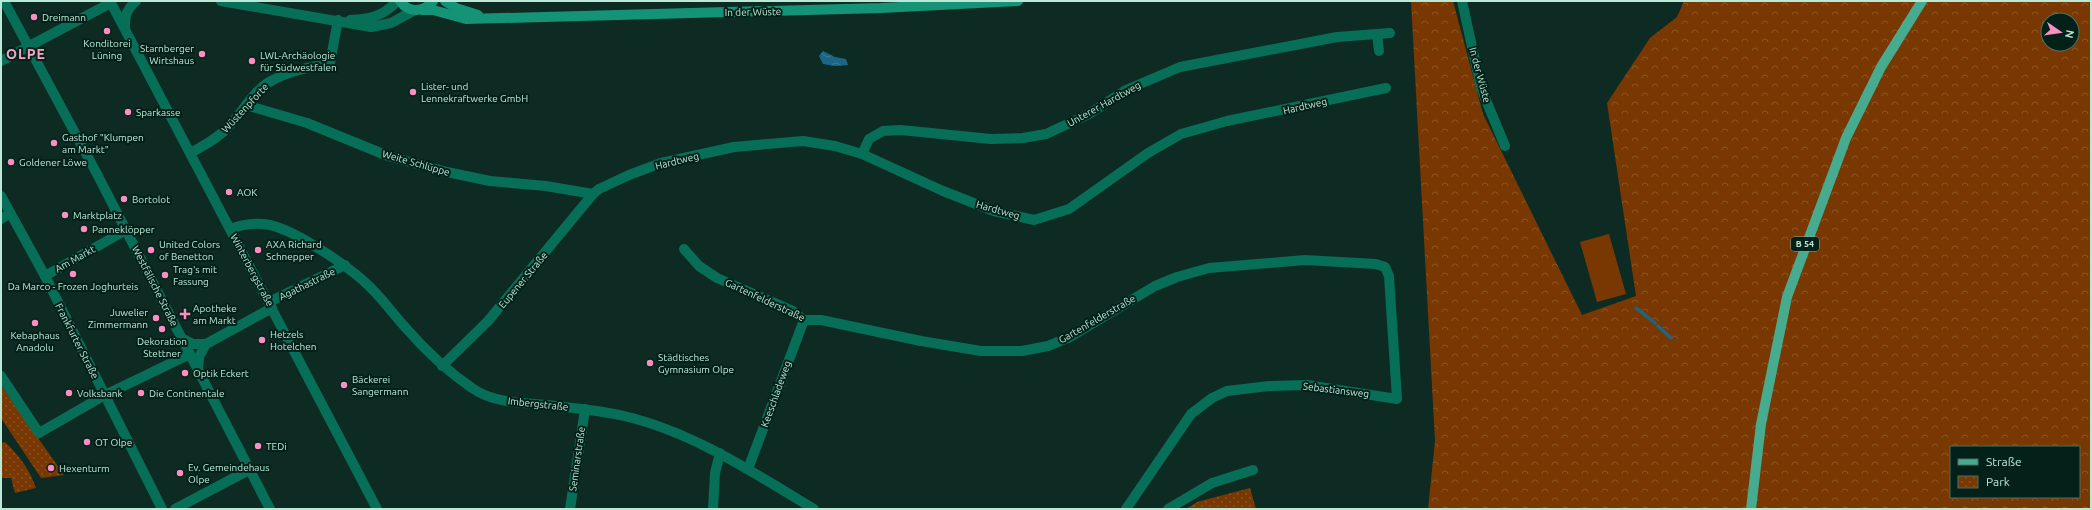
<svg xmlns="http://www.w3.org/2000/svg" width="2092" height="510" font-family="Ubuntu,sans-serif">
<style>
.forest{fill:url(#forest-crowns);fill-rule:evenodd}
.park{fill:url(#park-dots)}
.pitch{fill:#793801}
.water{fill:url(#water-waves)}
.lines{fill:none;stroke-linecap:round;stroke-linejoin:round}
.stream{stroke:#1b6686;stroke-width:3.5}
.minor{stroke:#076e57;stroke-width:10}
.tertiary{stroke:#076e57;stroke-width:10}
.secondary{stroke:#159376;stroke-width:10}
.primary{stroke:#46ab8f;stroke-width:10}
.poi-dot{fill:#fc8fc2;stroke:#032119;stroke-width:1.5}
.labels{text-anchor:middle;dominant-baseline:central;stroke-width:4;stroke-linejoin:round;paint-order:stroke}
.shield{fill:#032119;stroke:#84ac9f;stroke-width:1}
.shield-label{font-size:9px;font-weight:bold;fill:#bce8d8}
.street-label{font-size:10px;fill:#bce8d8;stroke:#032119}
.poi-label{font-size:10px;fill:#bce8d8;stroke:#032119;text-anchor:start}
.district-label{font-size:14px;font-weight:bold;letter-spacing:1px;fill:#f2a5c7;stroke:#032119}
</style>
<defs>
<pattern id="forest-crowns" width="20" height="18" patternUnits="userSpaceOnUse"><rect width="20" height="18" fill="#793801"/><path d="M2 6a3 3 0 1 1 6 0M12 15a3 3 0 1 1 6 0" fill="none" stroke="#8a5525"/></pattern>
<pattern id="park-dots" width="8" height="8" patternUnits="userSpaceOnUse"><rect width="8" height="8" fill="#793801"/><path d="M2 2h.1M6 6h.1" fill="none" stroke="#8a5525" stroke-width="1.8" stroke-linecap="round"/></pattern>
<pattern id="water-waves" width="16" height="10" patternUnits="userSpaceOnUse"><rect width="16" height="10" fill="#1b6686"/><path d="M0 5q4-4 8 0t8 0" fill="none" stroke="#3a7c96"/></pattern>
</defs>
<rect width="100%" height="100%" fill="#0d2b23"/>
<!-- forest -->
<path class="forest" d="M1411,1H1453L1483,114L1582,315L1636,296L1607,103L1650,38L1677,17L1684,1H2091V509H1428L1435,441ZM2048,20H2072V44H2048ZM1951,447H2079V497H1951Z"/>
<!-- park -->
<g class="park">
<polygon points="1,385 64,475 41,478 1,418"/>
<path d="M5,442C19,455 30,470 36,488L15,493L11,478H1V443Z"/>
<polygon points="1250,488 1256,509 1186,509 1197,502"/>
</g>
<!-- pitch -->
<polygon class="pitch" points="1609,234 1626,294 1597,302 1580,242"/>
<!-- water -->
<polygon class="water" points="823,51 835,57 846,59 848,65 835,66 823,64 819,56"/>
<g class="lines">
<!-- stream -->
<g class="stream">
<polyline points="1636,308 1655,323"/>
<polyline points="1658,326 1671,338"/>
</g>
<!-- minor -->
<g class="minor">
<polyline points="4,1 97,174 198,370"/>
<polyline points="110,1 377,509"/>
<polyline points="1462,1 1481,88 1505,146"/>
<path d="M125,26C125,15 127,9 136,1"/>
<polyline points="1377,34 1379,51"/>
<polyline points="1,61 105,6"/>
<polyline points="246,105 307,123 388,156 447,172 490,181 546,186 593,194"/>
<path d="M191,153C204,145 219,138 229,126C242,113 254,90 271,81C289,71 310,67 330,63L338,20"/>
<polyline points="862,154 869,139 883,131 901,130 991,139 1023,138 1046,134 1089,114 1126,90 1180,67 1337,37 1390,33"/>
<polyline points="1,196 45,276 162,509"/>
<polyline points="1,219 10,214"/>
<path d="M230,229C243,224 256,222 270,225C297,231 353,269 372,289C384,301 394,315 405,327C425,350 447,371 472,388C493,403 523,403 547,405C573,408 599,410 624,416C693,432 754,473 814,509"/>
<polyline points="684,249 699,266 717,278 793,311 804,320 821,320 921,341 981,351 1022,351 1048,346 1070,337 1155,286 1177,277 1209,268 1305,260 1376,264 1385,267 1389,276 1397,399 1307,385 1269,386 1227,391 1212,398 1191,414 1126,509"/>
<polyline points="45,276 126,230"/>
<polyline points="269,302 345,265"/>
<polyline points="181,338 193,344 206,344"/>
<polyline points="442,366 488,321 593,194 599,189 629,175 661,163 734,147 803,141 835,146 862,154 943,191 994,211 1034,220 1069,209 1148,153 1181,134 1227,121 1386,88"/>
<polyline points="198,370 199,357 206,344 272,308"/>
<polyline points="1,376 39,433 105,395 190,354"/>
<polyline points="748,469 804,320"/>
<polyline points="175,509 249,470"/>
<polyline points="570,509 585,409"/>
<polyline points="713,509 715,473 720,453"/>
<polyline points="1168,509 1212,483 1253,470"/>
</g>
<!-- tertiary -->
<g class="tertiary">
<polyline points="221,1 371,27 391,23 415,10"/>
<path d="M350,20C369,19 383,17 397,1"/>
<polyline points="198,370 270,509"/>
</g>
<!-- secondary -->
<g class="secondary">
<path d="M400,1C409,14 424,12 433,1"/>
<polyline points="445,1 456,8 478,15"/>
<polyline points="422,10 433,10 466,19 881,8 1018,1"/>
</g>
<!-- primary -->
<polyline class="primary" points="1751,509 1761,424 1787,297 1846,138 1881,67 1922,1"/>
</g>
<!-- markers -->
<g class="poi-dot">
<circle cx="34" cy="17" r="4"/>
<circle cx="107" cy="31" r="4"/>
<circle cx="202" cy="54" r="4"/>
<circle cx="252" cy="61" r="4"/>
<circle cx="413" cy="92" r="4"/>
<circle cx="128" cy="112" r="4"/>
<circle cx="54" cy="143" r="4"/>
<circle cx="11" cy="162" r="4"/>
<circle cx="229" cy="192" r="4"/>
<circle cx="124" cy="199" r="4"/>
<circle cx="65" cy="215" r="4"/>
<circle cx="84" cy="229" r="4"/>
<circle cx="151" cy="250" r="4"/>
<circle cx="258" cy="250" r="4"/>
<circle cx="73" cy="274" r="4"/>
<circle cx="165" cy="275" r="4"/>
<path d="M183 308h4v4h4v4h-4v4h-4v-4h-4v-4h4z"/>
<circle cx="156" cy="318" r="4"/>
<circle cx="35" cy="323" r="4"/>
<circle cx="162" cy="329" r="4"/>
<circle cx="262" cy="340" r="4"/>
<circle cx="650" cy="363" r="4"/>
<circle cx="185" cy="373" r="4"/>
<circle cx="344" cy="385" r="4"/>
<circle cx="69" cy="393" r="4"/>
<circle cx="141" cy="393" r="4"/>
<circle cx="87" cy="442" r="4"/>
<circle cx="258" cy="446" r="4"/>
<circle cx="51" cy="468" r="4"/>
<circle cx="180" cy="473" r="4"/>
</g>
<g class="labels">
<!-- shield labels -->
<rect class="shield" x="1791" y="237" width="28" height="14" rx="3"/>
<g class="shield-label">
<text x="1805" y="244">B 54</text>
</g>
<!-- street labels -->
<g class="street-label">
<text transform="translate(753 12) rotate(-1)">In der Wüste</text>
<text transform="translate(1480 75) rotate(75)">In der Wüste</text>
<text transform="translate(1104 104) rotate(-29)">Unterer Hardtweg</text>
<text transform="translate(1305 106) rotate(-13)">Hardtweg</text>
<text transform="translate(245 108) rotate(-47)">Wüstenpforte</text>
<text transform="translate(677 161) rotate(-14)">Hardtweg</text>
<text transform="translate(416 163) rotate(16)">Weite Schlüppe</text>
<text transform="translate(998 210) rotate(16)">Hardtweg</text>
<text transform="translate(75 259) rotate(-29)">Am Markt</text>
<text transform="translate(252 270) rotate(62)">Winterbergstraße</text>
<text transform="translate(523 280) rotate(-50)">Eupener Straße</text>
<text transform="translate(307 284) rotate(-26)">Agathastraße</text>
<text transform="translate(155 286) rotate(63)">Westfälische Straße</text>
<text transform="translate(765 300) rotate(25)">Gartenfelderstraße</text>
<text transform="translate(1097 319) rotate(-30)">Gartenfelderstraße</text>
<text transform="translate(77 341) rotate(63)">Frankfurter Straße</text>
<text transform="translate(1336 390) rotate(7)">Sebastiansweg</text>
<text transform="translate(776 394) rotate(-70)">Keeschladeweg</text>
<text transform="translate(538 404) rotate(6)">Imbergstraße</text>
<text transform="translate(577 459) rotate(-82)">Seminarstraße</text>
</g>
<!-- poi labels -->
<g class="poi-label">
<text x="42" y="17">Dreimann</text>
<text x="107" y="43" text-anchor="middle">Konditorei<tspan x="107" dy="12">Lüning</tspan></text>
<text x="194" y="48" text-anchor="end">Starnberger<tspan x="194" dy="12">Wirtshaus</tspan></text>
<text x="260" y="55">LWL-Archäologie<tspan x="260" dy="12">für Südwestfalen</tspan></text>
<text x="421" y="86">Lister- und<tspan x="421" dy="12">Lennekraftwerke GmbH</tspan></text>
<text x="136" y="112">Sparkasse</text>
<text x="62" y="137">Gasthof "Klumpen<tspan x="62" dy="12">am Markt"</tspan></text>
<text x="19" y="162">Goldener Löwe</text>
<text x="237" y="192">AOK</text>
<text x="132" y="199">Bortolot</text>
<text x="73" y="215">Marktplatz</text>
<text x="92" y="229">Panneklöpper</text>
<text x="159" y="244">United Colors<tspan x="159" dy="12">of Benetton</tspan></text>
<text x="266" y="244">AXA Richard<tspan x="266" dy="12">Schnepper</tspan></text>
<text x="173" y="269">Trag's mit<tspan x="173" dy="12">Fassung</tspan></text>
<text x="73" y="286" text-anchor="middle">Da Marco - Frozen Joghurteis</text>
<text x="193" y="308">Apotheke<tspan x="193" dy="12">am Markt</tspan></text>
<text x="148" y="312" text-anchor="end">Juwelier<tspan x="148" dy="12">Zimmermann</tspan></text>
<text x="270" y="334">Hetzels<tspan x="270" dy="12">Hotelchen</tspan></text>
<text x="35" y="335" text-anchor="middle">Kebaphaus<tspan x="35" dy="12">Anadolu</tspan></text>
<text x="162" y="341" text-anchor="middle">Dekoration<tspan x="162" dy="12">Stettner</tspan></text>
<text x="658" y="357">Städtisches<tspan x="658" dy="12">Gymnasium Olpe</tspan></text>
<text x="193" y="373">Optik Eckert</text>
<text x="352" y="379">Bäckerei<tspan x="352" dy="12">Sangermann</tspan></text>
<text x="77" y="393">Volksbank</text>
<text x="149" y="393">Die Continentale</text>
<text x="95" y="442">OT Olpe</text>
<text x="266" y="446">TEDi</text>
<text x="188" y="467">Ev. Gemeindehaus<tspan x="188" dy="12">Olpe</tspan></text>
<text x="59" y="468">Hexenturm</text>
</g>
<!-- district labels -->
<g class="district-label">
<text x="26" y="54">OLPE</text>
</g>
</g>
<!-- border -->
<rect width="2092" height="510" fill="none" stroke="#bce8d8" stroke-width="4"/>
<!-- legend -->
<rect x="1950" y="446" width="130" height="52" fill="#032119" stroke="#4d7165"/>
<rect x="1958" y="459" width="20" height="6" fill="#46ab8f" stroke="#4d7165"/>
<text x="1986" y="466" font-size="12" fill="#bce8d8">Straße</text>
<rect x="1958" y="476" width="20" height="12" fill="url(#park-dots)" stroke="#4d7165"/>
<text x="1986" y="486" font-size="12" fill="#bce8d8">Park</text>
<!-- north arrow -->
<g transform="translate(2060 32) rotate(103)"><circle r="19" fill="#032119" stroke="#4d7165"/>
<path d="M0-3L7 15L0 10L-7 15Z" fill="#fc8fc2"/>
<text y="-6" font-size="11" font-weight="bold" text-anchor="middle" fill="#bce8d8">N</text>
</g>
</svg>
